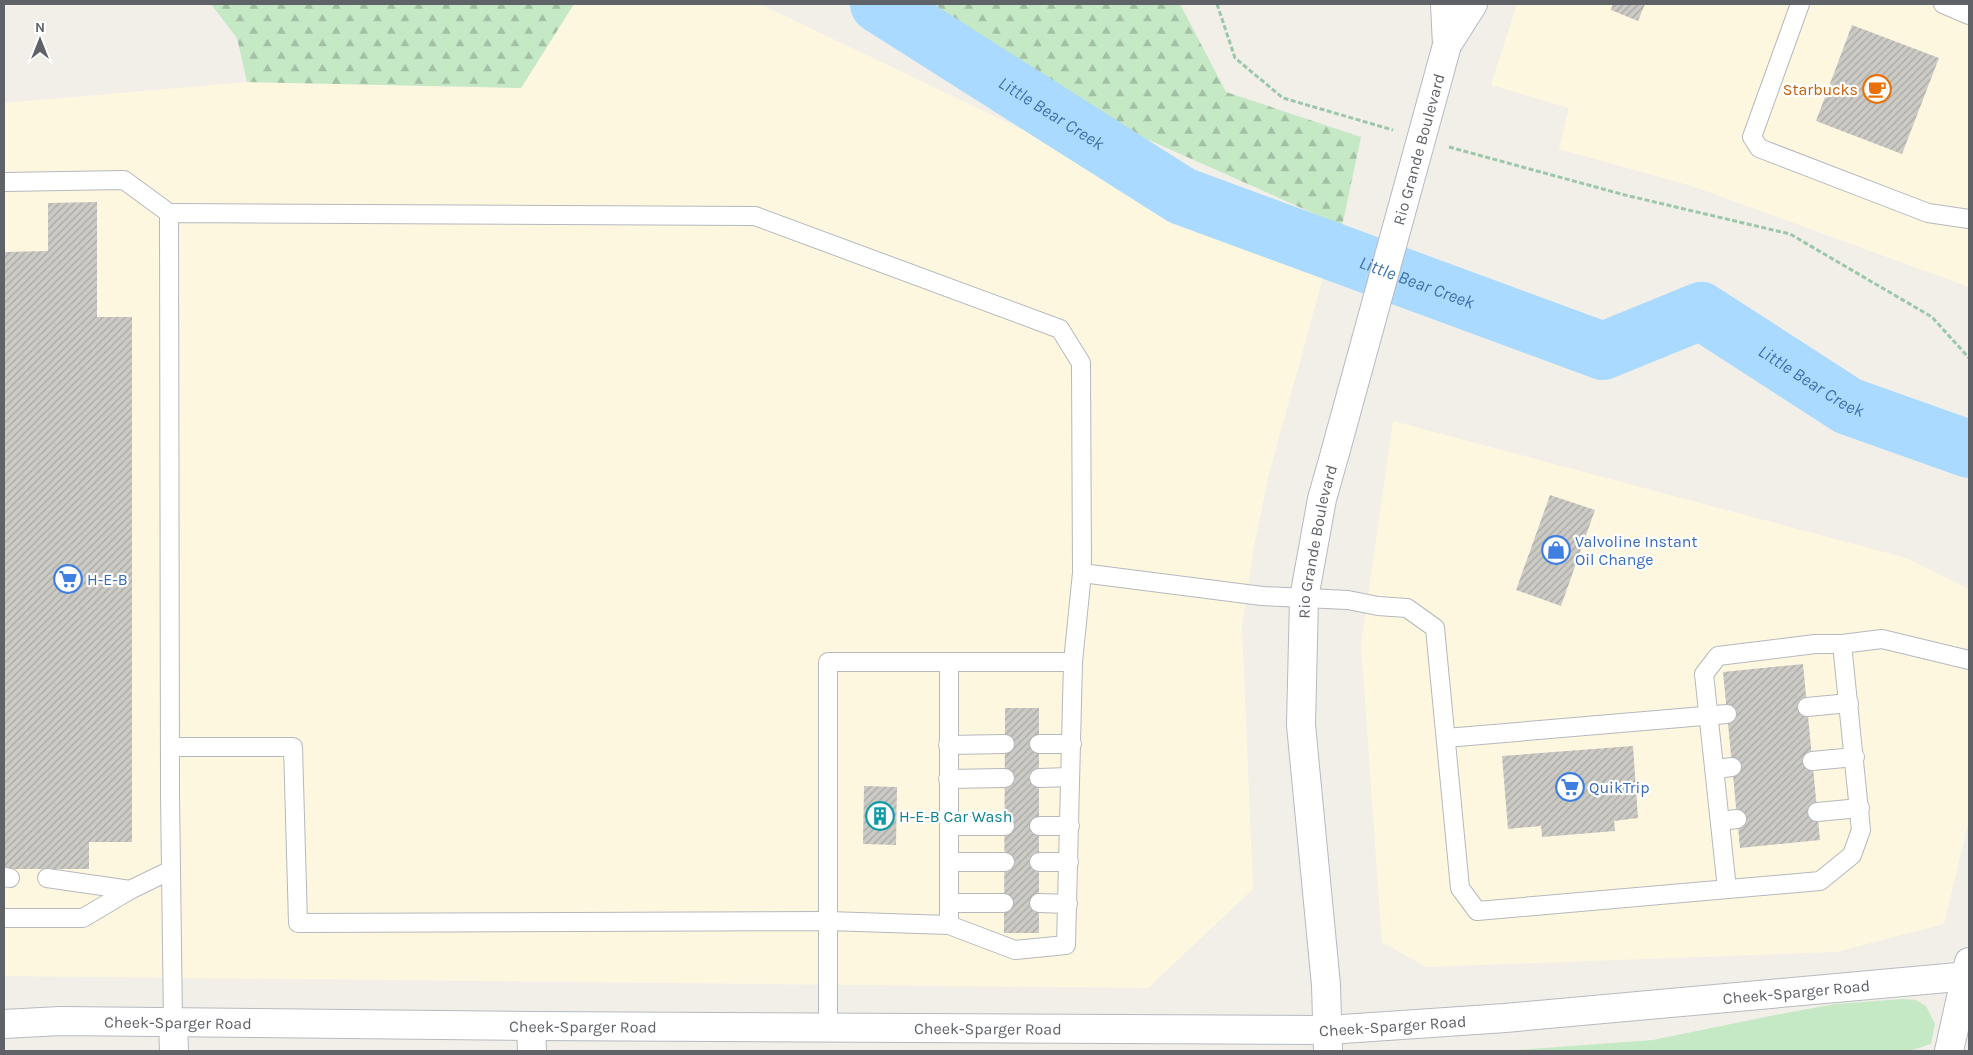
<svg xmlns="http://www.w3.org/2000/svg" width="1973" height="1055" font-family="Karla,sans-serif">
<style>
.commercial{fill:#fef7e0}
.green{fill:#c5e8c5}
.forest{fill:url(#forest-firs)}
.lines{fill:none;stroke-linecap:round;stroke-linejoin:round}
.river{stroke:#aadaff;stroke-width:58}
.building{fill:url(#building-hatch)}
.lane-casing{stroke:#b5b8bc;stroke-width:20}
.secondary-casing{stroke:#b6babf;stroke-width:30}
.path{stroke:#9cc7a9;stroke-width:3;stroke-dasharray:5 2.5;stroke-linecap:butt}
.lane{stroke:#fff;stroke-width:18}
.secondary{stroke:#fff;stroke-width:28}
.secondary-bridge-casing{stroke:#b6babf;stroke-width:30;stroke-linecap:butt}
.secondary-bridge{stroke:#fff;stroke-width:28}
.labels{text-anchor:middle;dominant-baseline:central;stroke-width:4.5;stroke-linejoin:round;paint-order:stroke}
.food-label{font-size:16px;fill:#c56008;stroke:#fff;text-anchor:end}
.street-label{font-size:16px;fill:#5f6368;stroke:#fff}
.shop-label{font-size:16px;fill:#366cbe;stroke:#fff;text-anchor:start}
.culture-label{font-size:16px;fill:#0d838f;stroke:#fff;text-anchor:start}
.water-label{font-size:18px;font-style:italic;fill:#4174aa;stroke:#fff}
</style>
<defs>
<pattern id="forest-firs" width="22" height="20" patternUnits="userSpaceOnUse" patternTransform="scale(1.25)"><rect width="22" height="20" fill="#c5e8c5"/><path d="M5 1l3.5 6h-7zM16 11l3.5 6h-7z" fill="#a3c0a4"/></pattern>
<pattern id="building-hatch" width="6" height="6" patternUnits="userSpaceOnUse" patternTransform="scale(1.25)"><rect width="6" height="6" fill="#cccac5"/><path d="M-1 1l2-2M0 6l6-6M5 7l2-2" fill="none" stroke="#a9a8a4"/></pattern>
</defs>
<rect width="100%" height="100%" fill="#f1efe8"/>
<!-- commercial -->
<g class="commercial">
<polygon points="574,4 760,4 1324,274 1269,474 1253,552 1242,626 1253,889 1148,988 4,976 4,103 247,82 521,88"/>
<polygon points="1517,4 1969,4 1969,287 1692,186 1559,149 1569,108 1491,85"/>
<polygon points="1393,421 1906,558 1969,589 1969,820 1944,924 1836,952 1426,967 1382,942 1361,644"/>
</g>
<!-- green -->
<polygon class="green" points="1902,999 1916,1000 1926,1006 1935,1024 1931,1044 1909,1051 1503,1051 1653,1040 1775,1015 1835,1004"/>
<!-- forest -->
<g class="forest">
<polygon points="211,4 574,4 521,88 247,82 237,38"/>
<polygon points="919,4 1180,4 1226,92 1361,137 1342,226 1122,128"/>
</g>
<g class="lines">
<!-- river -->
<path class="river" id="s1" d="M879,4L1182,196L1603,351L1701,311L1848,406L1969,449"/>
</g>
<!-- building -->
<g class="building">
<polygon points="1613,4 1645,4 1638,21 1611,10"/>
<polygon points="1852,25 1939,58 1902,154 1816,121"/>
<polygon points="97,202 97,317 132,317 132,842 89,842 89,869 4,869 4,252 48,251 48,203"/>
<polygon points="1550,495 1595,510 1561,606 1516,590"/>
<polygon points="1803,664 1820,840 1740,848 1723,672"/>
<polygon points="1005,708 1039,708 1039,933 1004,933"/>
<polygon points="1633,746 1638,818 1614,821 1615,831 1542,837 1541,826 1508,829 1502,756"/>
<polygon points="864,786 897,787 896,845 863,844"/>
</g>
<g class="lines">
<defs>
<g id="lane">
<polyline points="1800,4 1752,137 1759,148 1928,213 1969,219"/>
<polyline points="1943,4 1969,15"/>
<polyline points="4,182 124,180 169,213"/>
<polyline points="1082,573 1262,596 1348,600 1378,606 1407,608 1435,628 1460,888 1477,911 1820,881 1852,855 1861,830 1842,644"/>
<polyline points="1807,707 1849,703"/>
<polyline points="1446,738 1727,714"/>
<polyline points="1039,744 1072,744"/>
<polyline points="948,745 1005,744"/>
<polyline points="170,747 293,747 298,923 828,921 949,925 1015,950 1066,945 1073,662 1082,573 1081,363 1060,329 755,216 169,213 170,793 173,1023"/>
<polyline points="1812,761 1855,757"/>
<polyline points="1715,769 1732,767"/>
<polyline points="1039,778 1070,777"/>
<polyline points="948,779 1005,778"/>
<polyline points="1817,812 1860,808"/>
<polyline points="1720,821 1737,819"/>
<polyline points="949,826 1005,826"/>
<polyline points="1039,826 1070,826"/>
<polyline points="949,862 1005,862"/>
<polyline points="1039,862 1069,862"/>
<polyline points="4,877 10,878"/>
<polyline points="47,878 130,890"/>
<polyline points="1727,889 1704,674 1718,656 1815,644 1842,644 1882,639 1969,660"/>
<polyline points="949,903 1004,903"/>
<polyline points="1039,903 1068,904"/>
<polyline points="4,918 83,918 130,890 171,870"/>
<polyline points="949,925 949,662"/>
<polyline points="828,1027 828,662 1073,662"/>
</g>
<g id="secondary">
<polyline points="1445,4 1447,45"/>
<polyline points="1447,45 1473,4"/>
<polyline points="173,1023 174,1051"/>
<path id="s2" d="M4,1024L60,1021L531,1026L1328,1030L1505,1018L1969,976"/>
<polyline points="531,1026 532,1051"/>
<path id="s3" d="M1328,1051L1326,985L1301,725L1304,598L1322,499L1335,453"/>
<polyline points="1949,1051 1969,962"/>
</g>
</defs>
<!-- lane casing -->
<use href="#lane" class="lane-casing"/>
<!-- secondary casing -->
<use href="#secondary" class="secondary-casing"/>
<!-- path -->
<g class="path">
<polyline points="1217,4 1235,58 1283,98 1393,130"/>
<polyline points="1449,147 1625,195 1790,234 1932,317 1969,358"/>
</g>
<!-- lane -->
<use href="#lane" class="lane"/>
<!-- secondary -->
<use href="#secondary" class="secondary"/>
<defs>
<g id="secondary-bridge">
<path id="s4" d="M1335,453L1447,45"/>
</g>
</defs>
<!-- secondary-bridge casing -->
<use href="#secondary-bridge" class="secondary-bridge-casing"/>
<!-- secondary-bridge -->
<use href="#secondary-bridge" class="secondary-bridge"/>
</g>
<!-- icons -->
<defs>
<symbol id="cafe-ring" viewBox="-11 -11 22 22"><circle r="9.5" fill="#fff" stroke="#e8710a" stroke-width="1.5"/><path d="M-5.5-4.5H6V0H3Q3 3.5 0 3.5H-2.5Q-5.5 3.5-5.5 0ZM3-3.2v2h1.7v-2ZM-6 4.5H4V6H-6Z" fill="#e8710a"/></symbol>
<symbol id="shop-ring" viewBox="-11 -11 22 22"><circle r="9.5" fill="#fff" stroke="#3f7fe0" stroke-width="1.5"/><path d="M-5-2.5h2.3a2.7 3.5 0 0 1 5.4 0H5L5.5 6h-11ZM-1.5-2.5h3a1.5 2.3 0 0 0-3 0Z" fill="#3f7fe0"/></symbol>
<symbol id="supermarket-ring" viewBox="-11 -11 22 22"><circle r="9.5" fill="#fff" stroke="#3f7fe0" stroke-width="1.5"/><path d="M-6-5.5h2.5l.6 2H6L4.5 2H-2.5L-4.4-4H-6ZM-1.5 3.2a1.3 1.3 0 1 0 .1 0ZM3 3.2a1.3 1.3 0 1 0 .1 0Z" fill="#3f7fe0"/></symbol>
<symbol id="building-ring" viewBox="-11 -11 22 22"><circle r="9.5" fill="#fff" stroke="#0f9aa8" stroke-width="1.5"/><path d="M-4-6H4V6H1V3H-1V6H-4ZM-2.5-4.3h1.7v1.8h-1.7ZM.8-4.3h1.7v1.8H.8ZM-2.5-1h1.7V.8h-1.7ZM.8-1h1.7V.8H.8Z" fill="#0f9aa8"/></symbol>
</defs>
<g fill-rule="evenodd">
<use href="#cafe-ring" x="1861" y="73" width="32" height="32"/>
<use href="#shop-ring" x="1540" y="534" width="32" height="32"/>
<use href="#supermarket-ring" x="52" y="563" width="32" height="32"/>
<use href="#supermarket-ring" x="1554" y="771" width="32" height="32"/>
<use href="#building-ring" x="864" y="800" width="32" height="32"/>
</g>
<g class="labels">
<!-- food labels -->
<g class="food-label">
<text x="1858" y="89">Starbucks</text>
</g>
<!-- street labels -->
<g class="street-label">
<text stroke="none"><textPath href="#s4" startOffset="315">Rio Grande Boulevard</textPath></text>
<text stroke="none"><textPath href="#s3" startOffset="512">Rio Grande Boulevard</textPath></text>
<text stroke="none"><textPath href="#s2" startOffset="1794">Cheek-Sparger Road</textPath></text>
<text stroke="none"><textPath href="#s2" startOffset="174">Cheek-Sparger Road</textPath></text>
<text stroke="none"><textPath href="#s2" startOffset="1389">Cheek-Sparger Road</textPath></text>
<text stroke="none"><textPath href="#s2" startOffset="579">Cheek-Sparger Road</textPath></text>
<text stroke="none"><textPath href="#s2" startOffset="984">Cheek-Sparger Road</textPath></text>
</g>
<!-- shop labels -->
<g class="shop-label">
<text x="1575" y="541">Valvoline Instant<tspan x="1575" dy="18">Oil Change</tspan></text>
<text x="87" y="579">H-E-B</text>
<text x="1589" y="787">QuikTrip</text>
</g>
<!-- culture labels -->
<g class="culture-label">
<text x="899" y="816">H-E-B Car Wash</text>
</g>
<!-- water labels -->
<g class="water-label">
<text stroke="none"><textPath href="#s1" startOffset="204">Little Bear Creek</textPath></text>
<text stroke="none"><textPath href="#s1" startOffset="609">Little Bear Creek</textPath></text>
<text stroke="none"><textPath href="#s1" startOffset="1044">Little Bear Creek</textPath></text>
</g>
</g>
<!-- border -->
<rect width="1973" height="1055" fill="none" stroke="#5f6368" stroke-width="10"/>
<!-- north arrow -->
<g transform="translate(40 40)" stroke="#ffffff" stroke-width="4" paint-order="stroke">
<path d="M0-4L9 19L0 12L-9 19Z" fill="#5f6368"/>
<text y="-8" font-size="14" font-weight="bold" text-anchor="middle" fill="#5f6368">N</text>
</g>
</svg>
